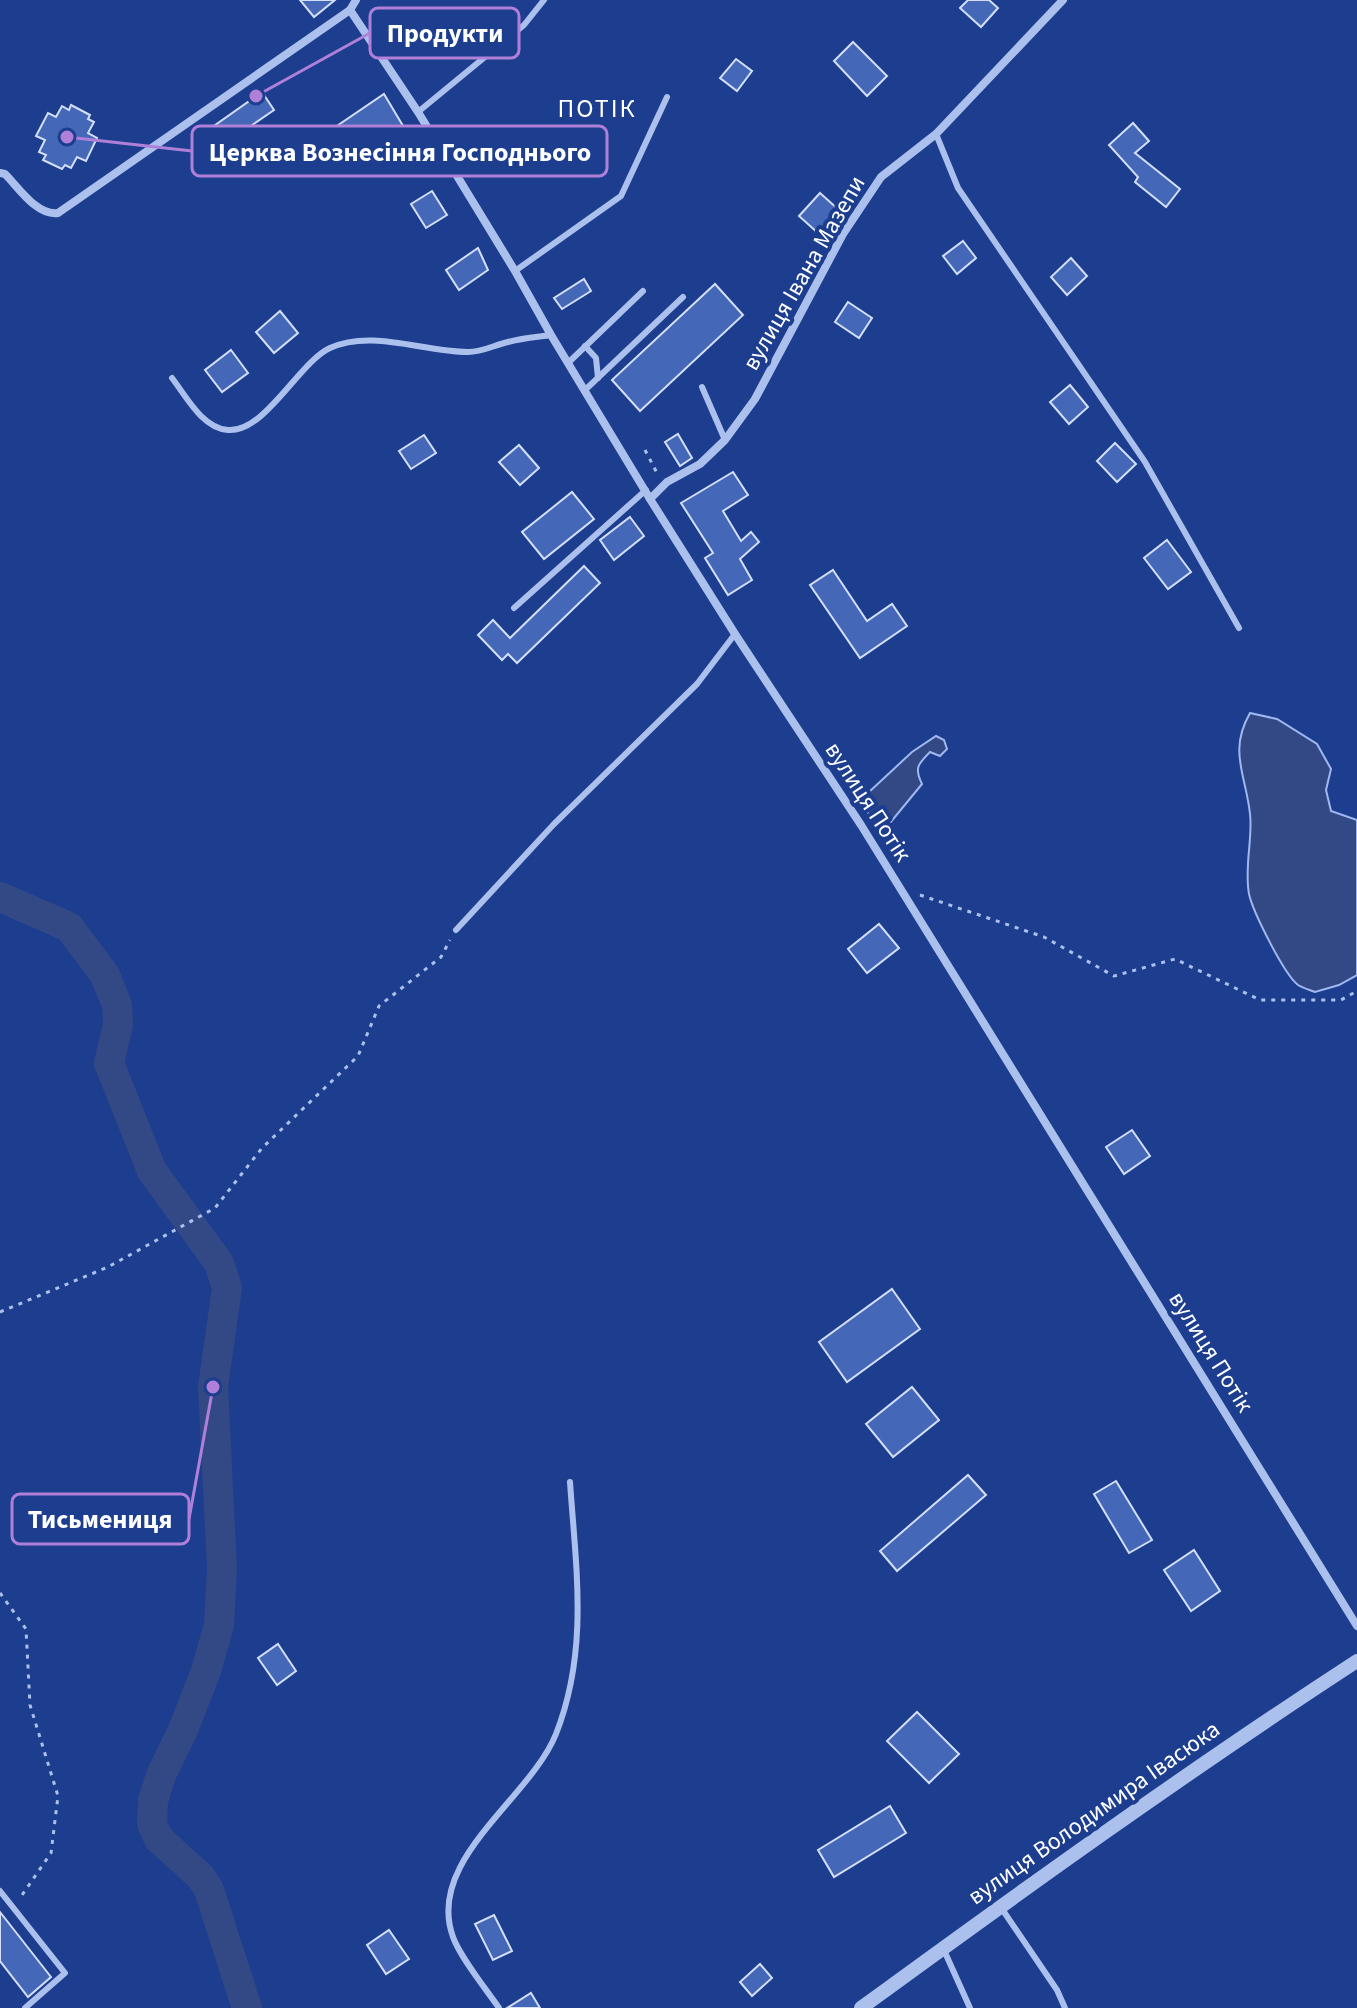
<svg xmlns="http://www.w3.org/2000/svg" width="1357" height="2008" font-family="'Source Sans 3',sans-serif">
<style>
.water{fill:#324986;stroke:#9fb8ef;stroke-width:2}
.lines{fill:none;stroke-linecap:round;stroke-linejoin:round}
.river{stroke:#324986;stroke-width:30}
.building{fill:#4567b7;stroke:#d2defa;stroke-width:2}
.path{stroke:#acc0ed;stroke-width:3;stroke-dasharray:4 6;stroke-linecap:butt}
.service{stroke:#acc0ed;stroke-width:6}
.minor{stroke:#acc0ed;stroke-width:8}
.tertiary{stroke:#acc0ed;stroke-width:14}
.labels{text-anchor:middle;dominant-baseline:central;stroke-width:8;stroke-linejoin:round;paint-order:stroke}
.street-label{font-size:24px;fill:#fff;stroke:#1d3e8f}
.neighbourhood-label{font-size:26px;letter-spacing:2px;fill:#fff;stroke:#1d3e8f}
.leader{fill:none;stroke:#b080d9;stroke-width:3}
.callout-dot{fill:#b080d9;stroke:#1d3e8f;stroke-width:3}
.callout{fill:#1d3e8f;stroke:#b080d9;stroke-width:3}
.callout-label{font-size:26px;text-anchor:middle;font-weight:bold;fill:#fff}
</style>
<rect width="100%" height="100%" fill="#1d3e8f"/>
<!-- water -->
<g class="water">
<path d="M1250,713L1277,719L1317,744L1331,769L1326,790L1331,811L1357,820V975L1339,985L1315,992C1310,990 1303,988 1298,985C1284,974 1253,912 1249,894C1244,867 1253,838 1250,814C1246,775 1228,751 1250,713Z"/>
<path d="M936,736L944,740L947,749L940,756L930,752C918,764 914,768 922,784L890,823H878L868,813V793L912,752Z"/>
</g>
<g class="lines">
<!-- river -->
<polyline class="river" points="0,897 69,927 105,975 117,1005 118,1025 109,1063 152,1171 219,1263 227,1288 213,1387 222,1568 219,1625 206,1671 183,1730 161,1775 153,1801 152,1824 159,1839 201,1877 209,1890 247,2008"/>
</g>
<!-- building -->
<g class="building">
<polygon points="300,0 335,0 314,17"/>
<polygon points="968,0 989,0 998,8 981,27 960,8"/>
<polygon points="853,42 887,76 867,96 834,61"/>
<polygon points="736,59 752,71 737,91 720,78"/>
<polygon points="262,92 274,110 223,145 211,128"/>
<polygon points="384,94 418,151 389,170 367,138 343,155 328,132"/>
<polygon points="71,105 90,115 88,119 94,122 88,133 97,138 86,161 77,157 71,168 65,165 62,169 43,160 46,155 39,152 45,140 36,136 48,113 56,117 62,106 69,110"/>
<polygon points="1133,123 1149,141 1135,153 1180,189 1166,207 1135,182 1138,177 1109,145"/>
<polygon points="432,191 447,215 426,228 411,204"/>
<polygon points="820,193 839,210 818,233 799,216"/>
<polygon points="963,241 976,258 957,274 943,256"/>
<polygon points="478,248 488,270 459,290 446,270"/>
<polygon points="1071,258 1087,276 1067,295 1051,277"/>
<polygon points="584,279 591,291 562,309 554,298"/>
<polygon points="715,284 743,315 640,411 612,380"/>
<polygon points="848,302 872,318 859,338 835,322"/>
<polygon points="280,311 298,333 274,353 256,332"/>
<polygon points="231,350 248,373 222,392 205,370"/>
<polygon points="1070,385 1088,407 1069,424 1050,402"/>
<polygon points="678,434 692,458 680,466 665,442"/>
<polygon points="424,435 436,453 411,469 399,451"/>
<polygon points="1115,443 1136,464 1117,482 1097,461"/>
<polygon points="519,445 539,468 520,485 499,462"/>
<polygon points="733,472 748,495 723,511 741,541 751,532 759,542 740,559 752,580 728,595 705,558 713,553 681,503"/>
<polygon points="572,492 594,519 544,559 522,532"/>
<polygon points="630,517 644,536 614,560 600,540"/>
<polygon points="1167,540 1191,572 1168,589 1144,558"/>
<polygon points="584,566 600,583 517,663 508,654 502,660 478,635 493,620 510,638"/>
<polygon points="833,570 867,621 892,604 907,626 860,658 810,585"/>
<polygon points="879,924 899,948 867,973 848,949"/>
<polygon points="1132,1130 1150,1156 1124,1174 1106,1147"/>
<polygon points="892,1289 920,1329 847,1382 819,1342"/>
<polygon points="912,1387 939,1420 893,1457 866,1424"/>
<polygon points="968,1475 986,1495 897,1571 880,1551"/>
<polygon points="1116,1481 1152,1540 1129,1553 1094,1494"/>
<polygon points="1194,1550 1220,1591 1191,1611 1164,1570"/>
<polygon points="278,1644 296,1671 277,1685 258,1658"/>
<polygon points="917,1712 959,1754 929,1783 887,1741"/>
<polygon points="890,1806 906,1833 834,1877 818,1850"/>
<polygon points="0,1912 51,1977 28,1997 0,1961"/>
<polygon points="494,1915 512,1951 493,1960 475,1924"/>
<polygon points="389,1930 409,1959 386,1974 367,1945"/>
<polygon points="760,1964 772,1978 752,1996 740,1982"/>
<polygon points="531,1993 540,2008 507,2008"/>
</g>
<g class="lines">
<!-- path -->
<g class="path">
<polyline points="645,450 658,475"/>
<polyline points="920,895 1044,937 1114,976 1175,959 1260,1000 1341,1000 1357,991"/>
<polyline points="0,1312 108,1267 215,1208 262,1148 358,1056 379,1006 441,957 450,940"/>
<polyline points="0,1593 26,1629 30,1705 58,1796 51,1853 20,1898"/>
</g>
<!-- service -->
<g class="service">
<polyline points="418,112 524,25 544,0"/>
<polyline points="936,134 958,188 1145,462 1239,628"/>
<polyline points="515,271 621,196 667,97"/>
<polyline points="585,346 596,358 598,378"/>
<polyline points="568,363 643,291"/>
<path d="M172,378C186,396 202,428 228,430C265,433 299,362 330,348C372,329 423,352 468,352C483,352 494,345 508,342C522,338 537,337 551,335"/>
<polyline points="702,387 725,440"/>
<polyline points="584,391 683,297"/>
<polyline points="514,608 646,490"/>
<polyline points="456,930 554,824 697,684 735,634"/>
<polyline points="0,1891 65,1973 25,2008"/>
<polyline points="1002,1909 1057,1990 1065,2008"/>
<polyline points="943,1948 970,2008"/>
<path d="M499,2008C486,1989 460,1957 453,1937C425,1860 530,1799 556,1734C589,1650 576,1569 570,1482"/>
</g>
<!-- minor -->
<g class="minor">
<polyline points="356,0 350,10 418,112 515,271 551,335 650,499 735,634 861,825 1357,1626"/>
<path d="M0,173L5,174C19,188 37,216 58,213L350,10"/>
<polyline points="650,499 667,482 700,464 725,440 755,399 843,234 881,177 936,134 1063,0"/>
</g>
<!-- tertiary -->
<path class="tertiary" d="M861,2008C1024,1889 1188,1771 1357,1661"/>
</g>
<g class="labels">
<!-- street labels -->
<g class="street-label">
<text transform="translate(804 273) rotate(-60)">вулиця Івана Мазепи</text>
<text transform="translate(868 802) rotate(57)">вулиця Потік</text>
<text transform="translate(1211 1352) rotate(58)">вулиця Потік</text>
<text transform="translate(1094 1813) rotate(-35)">вулиця Володимира Івасюка</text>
</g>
<!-- neighbourhood labels -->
<g class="neighbourhood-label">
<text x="597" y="108">ПОТІК</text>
</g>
</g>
<!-- callouts -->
<path class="leader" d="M256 96L370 33M67 137L192 151M213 1387L189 1519"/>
<g class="callout-dot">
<circle cx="256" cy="96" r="8"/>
<circle cx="67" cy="137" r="8"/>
<circle cx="213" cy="1387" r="8"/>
</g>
<g class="callout">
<rect x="370" y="8" width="149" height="50" rx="8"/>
<rect x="192" y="126" width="415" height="50" rx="8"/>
<rect x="12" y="1494" width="177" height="50" rx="8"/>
</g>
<g class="callout-label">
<text x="445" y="42">Продукти</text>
<text x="400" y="161">Церква Вознесіння Господнього</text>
<text x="100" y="1528">Тисьмениця</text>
</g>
</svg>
